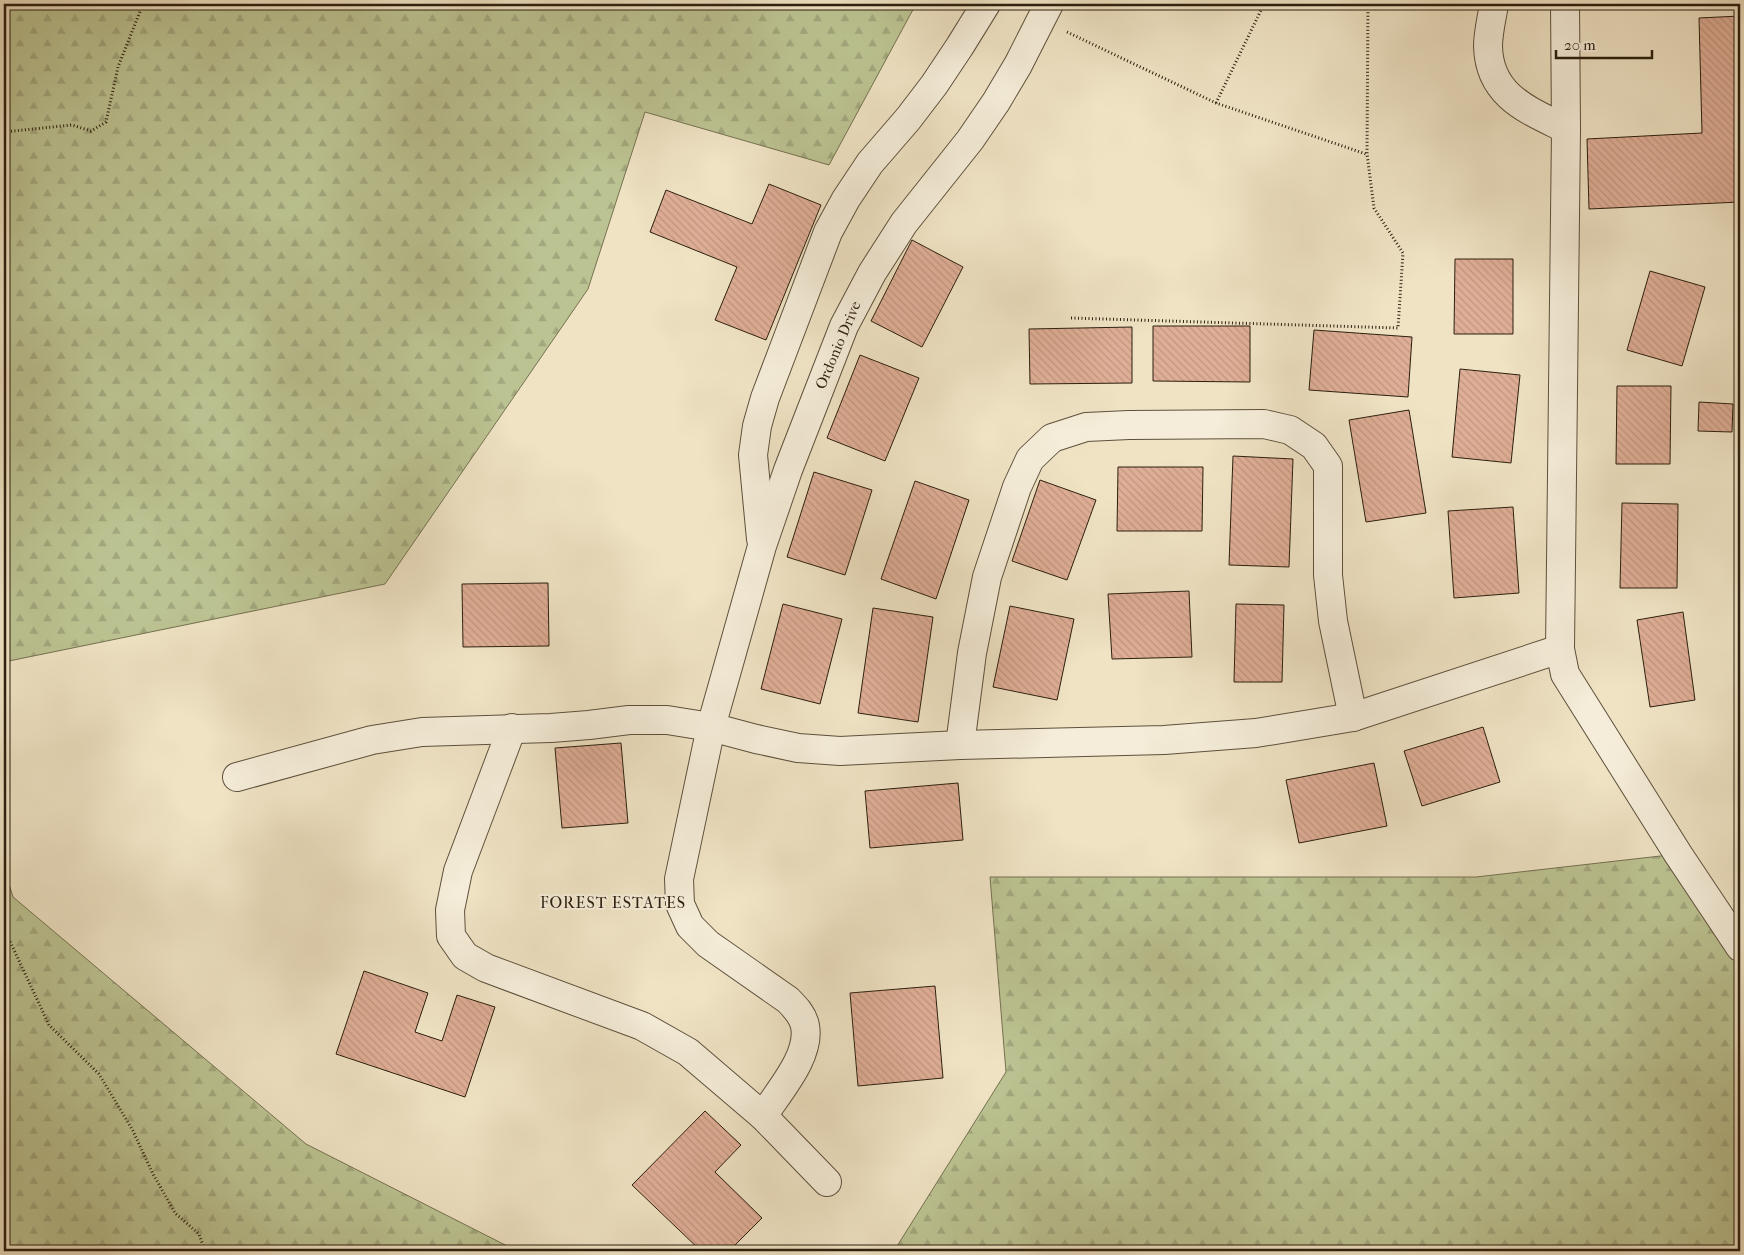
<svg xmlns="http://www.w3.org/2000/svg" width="1744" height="1255" font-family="'IM FELL French Canon',serif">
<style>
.forest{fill:url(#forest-firs);stroke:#747150}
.building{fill:url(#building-back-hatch);stroke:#2c1f0e}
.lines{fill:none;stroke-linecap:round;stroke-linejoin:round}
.minor-casing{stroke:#5d503c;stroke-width:30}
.path{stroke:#2c1f0e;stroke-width:3;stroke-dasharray:1 2.5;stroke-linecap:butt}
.minor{stroke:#f5edd9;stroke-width:28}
.labels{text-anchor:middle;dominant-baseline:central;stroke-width:4;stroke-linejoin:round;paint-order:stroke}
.street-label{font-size:15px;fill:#2c1f0e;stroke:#f5edd9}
.neighbourhood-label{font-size:16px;letter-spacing:1px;fill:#2c1f0e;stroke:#f5edd9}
</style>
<defs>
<pattern id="forest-firs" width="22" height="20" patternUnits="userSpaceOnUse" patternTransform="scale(1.25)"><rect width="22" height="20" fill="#bcc392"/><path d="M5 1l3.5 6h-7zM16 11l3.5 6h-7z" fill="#a2a77d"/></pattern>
<pattern id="building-back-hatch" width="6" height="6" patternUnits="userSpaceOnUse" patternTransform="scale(1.25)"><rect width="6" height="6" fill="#dfae96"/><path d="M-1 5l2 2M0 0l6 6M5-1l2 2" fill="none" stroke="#c09580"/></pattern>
</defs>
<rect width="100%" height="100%" fill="#efe3c4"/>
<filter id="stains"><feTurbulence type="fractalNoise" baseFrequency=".004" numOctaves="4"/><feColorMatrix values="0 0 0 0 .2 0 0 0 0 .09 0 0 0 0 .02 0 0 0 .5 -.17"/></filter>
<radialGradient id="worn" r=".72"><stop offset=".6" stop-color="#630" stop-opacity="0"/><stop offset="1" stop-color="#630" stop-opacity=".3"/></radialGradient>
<!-- forest -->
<g class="forest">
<polygon points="4,4 916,4 829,165 645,112 588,289 385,584 4,662"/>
<polygon points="1678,854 1740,947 1740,1251 894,1251 1006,1072 990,877 1476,877"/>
<polygon points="4,868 13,897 306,1144 517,1251 4,1251"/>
</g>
<!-- building -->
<g class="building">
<polygon points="1740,16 1740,202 1589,209 1587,139 1702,133 1699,18"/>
<polygon points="769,184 821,205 766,340 715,320 737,267 650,232 666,190 752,224"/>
<polygon points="912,240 963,267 922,347 871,321"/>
<polygon points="1455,259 1513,259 1513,334 1454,334"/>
<polygon points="1650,271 1705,287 1682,366 1627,350"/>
<polygon points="1153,326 1250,326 1250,382 1153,381"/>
<polygon points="1132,327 1132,383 1030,384 1029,329"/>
<polygon points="1314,330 1412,337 1408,397 1309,390"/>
<polygon points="860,355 919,378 885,461 827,438"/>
<polygon points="1460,369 1520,375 1511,463 1452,457"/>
<polygon points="1617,386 1671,386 1670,464 1616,464"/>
<polygon points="1699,402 1733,404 1732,432 1698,431"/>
<polygon points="1409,410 1426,513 1366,522 1349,420"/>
<polygon points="1233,456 1293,459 1289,567 1229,565"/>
<polygon points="1118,467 1203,467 1202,531 1117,531"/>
<polygon points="814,472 872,490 845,575 787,557"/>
<polygon points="1040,480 1096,500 1067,580 1012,561"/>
<polygon points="915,481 969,500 936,599 881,579"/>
<polygon points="1622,503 1678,504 1677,588 1620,588"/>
<polygon points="1513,507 1519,593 1454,598 1448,511"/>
<polygon points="548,583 549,646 463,647 462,584"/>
<polygon points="1189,591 1192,657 1112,659 1108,594"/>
<polygon points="783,604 842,619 820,704 761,689"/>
<polygon points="1236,604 1284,605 1282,682 1234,682"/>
<polygon points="1010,606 1074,619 1057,700 993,687"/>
<polygon points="873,608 933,617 918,722 858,713"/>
<polygon points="1683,612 1695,700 1650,707 1637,620"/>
<polygon points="1483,727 1500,782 1422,806 1404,751"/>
<polygon points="621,743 628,823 562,828 555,748"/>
<polygon points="1374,763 1387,826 1299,843 1286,780"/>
<polygon points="958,783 963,840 870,848 865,791"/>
<polygon points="364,971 428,993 415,1032 442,1041 457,995 495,1007 465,1097 336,1054"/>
<polygon points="935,986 943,1078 858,1086 850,993"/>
<polygon points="705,1111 741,1145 715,1172 762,1218 729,1251 701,1251 632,1185"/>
</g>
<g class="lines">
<defs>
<g id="minor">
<path d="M1494,4C1492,17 1488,33 1488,46C1489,96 1528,110 1566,129"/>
<polyline points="1565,4 1566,129 1560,649 1565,674 1678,854 1740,947"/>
<polyline points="761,539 753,455 757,426 765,398 828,232 846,199 870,163 908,119 934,85 960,46 986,4"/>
<polyline points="512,728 458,871 450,910 451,936 465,956 486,968 642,1026 688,1052 763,1116 827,1182"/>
<polyline points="960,745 972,653 987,577 1017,487 1030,459 1052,438 1086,427 1129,425 1264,424 1290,430 1314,446 1328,466 1328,575 1333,621 1353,717"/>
<polyline points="237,777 372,740 422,732 551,728 589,725 629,720 667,720 711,727 756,739 798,748 840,751 960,745 1164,740 1256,733 1353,717 1560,649"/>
<path d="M763,1116C778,1092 811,1056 805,1026C803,1015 795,1007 788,1000L708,944L690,926L680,904L679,879L711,727L762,546L788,470L844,326L872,273L904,223L970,140L996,102L1018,65L1049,4"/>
</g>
</defs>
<!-- minor casing -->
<use href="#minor" class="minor-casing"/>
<!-- path -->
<g class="path">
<polyline points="1067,32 1216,103 1366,154"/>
<polyline points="1216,103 1264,4"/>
<polyline points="4,132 72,125 91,131 106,122 118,67 143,4"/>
<polyline points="1071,318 1398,328 1403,253 1374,208 1367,154 1368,4"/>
<polyline points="4,934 7,935 49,1025 99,1074 132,1129 153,1174 175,1213 199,1234 205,1251"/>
</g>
<!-- minor -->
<use href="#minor" class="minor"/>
</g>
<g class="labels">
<!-- street labels -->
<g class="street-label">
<text transform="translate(838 345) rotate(-67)">Ordonio Drive</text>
</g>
<!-- neighbourhood labels -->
<g class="neighbourhood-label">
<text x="613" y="902">FOREST ESTATES</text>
</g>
</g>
<!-- margin -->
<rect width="1744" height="1255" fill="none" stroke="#efe3c4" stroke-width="20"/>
<rect x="5" y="5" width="1734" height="1245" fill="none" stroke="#2c1f0e" stroke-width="2.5"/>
<rect x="10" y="10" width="1724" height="1235" fill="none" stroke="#2c1f0e"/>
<!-- scale -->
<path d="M1556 50v8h96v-8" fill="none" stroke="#2c1f0e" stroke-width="2.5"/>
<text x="1564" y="50" font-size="15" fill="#2c1f0e" stroke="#f5edd9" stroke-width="4" paint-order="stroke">20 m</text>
<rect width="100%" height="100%" filter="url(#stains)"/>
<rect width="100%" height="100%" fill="url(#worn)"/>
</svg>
